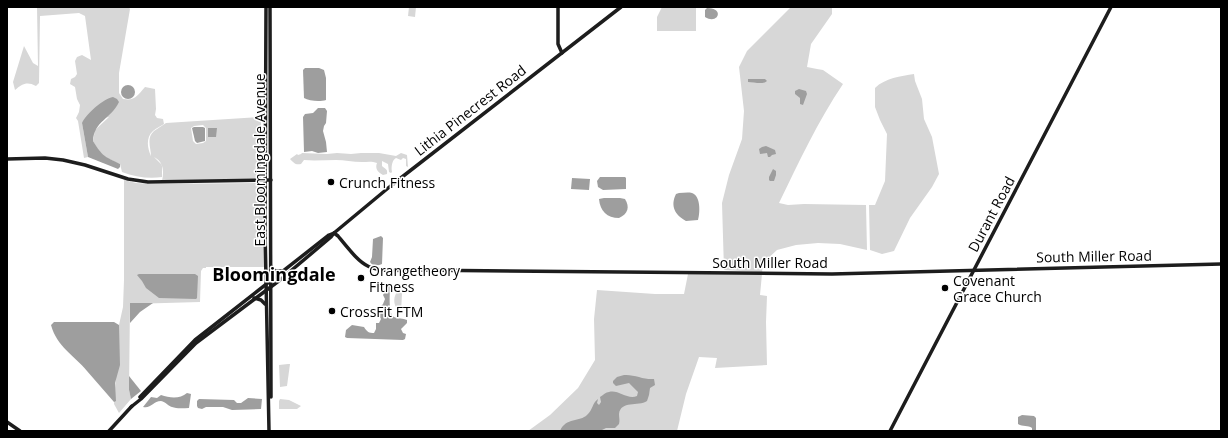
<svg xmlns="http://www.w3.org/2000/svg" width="1228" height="438" font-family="'Open Sans',sans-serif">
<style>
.green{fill:#d7d7d7;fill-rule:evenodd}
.water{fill:#9e9e9e}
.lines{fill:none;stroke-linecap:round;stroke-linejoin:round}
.secondary{stroke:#1d1d1d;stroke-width:3.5}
.poi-dot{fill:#000;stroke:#fff;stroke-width:1.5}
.labels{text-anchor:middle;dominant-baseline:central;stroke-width:3;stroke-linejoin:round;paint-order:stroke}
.street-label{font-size:14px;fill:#000;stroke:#fff}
.poi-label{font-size:14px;fill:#000;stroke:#fff;text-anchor:start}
.district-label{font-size:18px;font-weight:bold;fill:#000;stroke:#fff}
</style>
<rect width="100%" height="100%" fill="#fff"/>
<!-- green -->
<g class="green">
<path d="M37,7H129L130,9L119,73V93L123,99C135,101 137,96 145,87L155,89L156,109L155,115L157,118L163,119L164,124C161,126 156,128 153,131C146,137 147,148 151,156C151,148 146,138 154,131C158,128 162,126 166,123L261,117V179L162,181C164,172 164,162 154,157L162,165V177C149,179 135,177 122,172L120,164L105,157L100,153L93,141L95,130L109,117L82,123L88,157L84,158L78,121L76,118L79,112L80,105L77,99L75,87L70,84L71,79L75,77L77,74L75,61L77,57L82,55L91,60L85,16L79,13L40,16L39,83L36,86C27,81 22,84 15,90L13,82L24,46L33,63L38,66ZM203,125L206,128V141L203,143L196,144L193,141L191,128L194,126Z"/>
<polygon points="409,7 416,7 415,17 408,16"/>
<polygon points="662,7 696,7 696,31 657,31 657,17"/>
<path d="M791,7H832V14L811,44L807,67L817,69L823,70L843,84C818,121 799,162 779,203L788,205L804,204L866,205L867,250L840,244L818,243L796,245L777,250L763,263L762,272L724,270L722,203L729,175L742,139L744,111L739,67L747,51Z"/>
<path d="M914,74L915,81L922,99L924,119L932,137L939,174L932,187L910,218L894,251L882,254L870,250L869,205H875L885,181L887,134L880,120L875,107V88C885,78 901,76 914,74Z"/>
<path d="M302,153L327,154L337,153L351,154L361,153H379L396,156L401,153L407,155L408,167L406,166V159L403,158L401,160L396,158C392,160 391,167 392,172L391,173L389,172L388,164L382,161V166C385,169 388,169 387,174L383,175C377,172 375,168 377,163C372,161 367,162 362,162C353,162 344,160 336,160C325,160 314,161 304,160L301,164C295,165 294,163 290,159L297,154L298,155L301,154Z"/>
<polygon points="124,180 136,183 151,184 264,183 264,267 206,267 206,268 203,268 201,271 200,302 130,304 129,390 131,399 119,413 114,404 119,325 123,307 124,280"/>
<polygon points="688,274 762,274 760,295 767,296 766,322 767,365 715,368 717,358 699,357 686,394 677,431 528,431 550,415 578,388 595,360 594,319 597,290 655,294 684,294"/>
<path d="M397,292H401L402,294L401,312C394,308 392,299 397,292Z"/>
<polygon points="288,364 290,364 287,386 280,387 279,365"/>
<polygon points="280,399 289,400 301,406 297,409 279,409 279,401"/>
</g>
<!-- water -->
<g class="water">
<path d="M707,8C725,8 718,25 705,17V10Z"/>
<path d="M305,68H319L324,70L326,78V100C320,102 309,101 304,98L303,70Z"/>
<path d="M748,79H765L767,81C763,85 754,82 748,82Z"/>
<circle cx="128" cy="92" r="7"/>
<polygon points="799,89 806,91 807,94 803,105 800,104 800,98 795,94 795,91"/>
<path d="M113,97L117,99L119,102C111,119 94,121 93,141C103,157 104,156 120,164V167L118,169L88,157L82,123C87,113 103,99 113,97Z"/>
<polygon points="318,108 325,108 327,111 326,123 324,126 323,131 326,142 327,152 318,153 312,151 304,152 303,117 305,114 313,113"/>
<polygon points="194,127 203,127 205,128 205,141 197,143 195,141 192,128"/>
<polygon points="208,128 217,128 216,137 208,137"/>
<polygon points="766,146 775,150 776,154 772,155 770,157 768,157 767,153 760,154 759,149 762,147"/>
<polygon points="773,169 776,171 776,175 774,181 770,181 769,180 769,177"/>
<polygon points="600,177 625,177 626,178 626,189 603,190 598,187 597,181"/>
<polygon points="572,178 590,179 589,190 571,189"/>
<path d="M679,193C683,193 688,192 692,193C701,196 700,213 698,220L686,221C675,215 670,206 676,194Z"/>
<path d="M604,198H620L625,199C630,207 628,214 619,218C607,218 600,211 599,199Z"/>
<path d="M381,236L383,238L382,264C378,266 372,266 370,262L372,257L373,239Z"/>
<polygon points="139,274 195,274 198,276 197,298 196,299 159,298 146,288 142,281 137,275"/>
<path d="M388,286H390C390,293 388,314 394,317C398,319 403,318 407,320V323L401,329L403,333L406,334L405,339L403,340L347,338L345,337L346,330L352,325L364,327C367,332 369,333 374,333L376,329V323H379L381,319L377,311L383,304L385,299L383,295Z"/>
<polygon points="130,303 153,303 140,312 130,323"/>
<path d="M54,322H114L119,325L120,365L115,383L116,401L114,402C105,392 96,381 87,371C74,355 57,347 51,325Z"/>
<path d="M624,375C634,374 644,380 654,379L655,385L650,388L649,395L647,401C638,407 621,400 619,414C619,417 620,421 619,424L615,428H606L600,431H560C566,417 580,422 587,415C593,410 592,403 598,399L597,403L599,405L601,402L600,397C603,395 606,392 609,392C618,389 627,400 637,396L638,392L629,383L616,386L613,383V381L617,377Z"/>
<polygon points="129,376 141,391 131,399 129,390"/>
<path d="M187,393L191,394L189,408C184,408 177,409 172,407C168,406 166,402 161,401C153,401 151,409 143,407L151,397L157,398L161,395C170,398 180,399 187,393Z"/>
<polygon points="248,398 262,399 261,409 232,410 223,407 206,407 202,409 198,408 197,406 197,401 199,399 234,400 237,403 241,403"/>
<path d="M1022,415L1034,416L1036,418V431H1032V428C1028,425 1023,427 1018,424V417Z"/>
</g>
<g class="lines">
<!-- secondary -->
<g class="secondary">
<polyline points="266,7 265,228 269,431"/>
<polyline points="270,7 271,397"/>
<polyline points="558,7 558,44 562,53"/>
<polyline points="7,159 45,158 63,160 85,165 128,179 148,182 271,180"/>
<path d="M334,233L338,236C365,269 366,272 411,270L832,274L1221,264"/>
<polyline points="271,266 275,271 282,271"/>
<polyline points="254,298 261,300 265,304"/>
<polyline points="140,397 195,340 329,235 334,233"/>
<polyline points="131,407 141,399 196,343 280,280 331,237 334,233 393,184 621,7"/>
<polyline points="7,422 20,431"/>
<polyline points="109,431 132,406"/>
<polyline points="890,431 1111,7"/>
</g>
</g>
<!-- markers -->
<g class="poi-dot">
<circle cx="331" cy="182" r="4"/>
<circle cx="361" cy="278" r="4"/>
<circle cx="945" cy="288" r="4"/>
<circle cx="332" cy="311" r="4"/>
</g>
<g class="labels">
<!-- street labels -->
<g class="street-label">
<text transform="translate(470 110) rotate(-38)">Lithia Pinecrest Road</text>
<text transform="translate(259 160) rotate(-90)">East Bloomingdale Avenue</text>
<text transform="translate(991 214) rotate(-62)">Durant Road</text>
<text transform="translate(1094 256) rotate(-1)">South Miller Road</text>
<text x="770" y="262">South Miller Road</text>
</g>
<!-- poi labels -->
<g class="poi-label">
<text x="339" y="182">Crunch Fitness</text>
<text x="369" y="270">Orangetheory<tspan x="369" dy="16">Fitness</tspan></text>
<text x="953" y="280">Covenant<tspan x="953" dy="16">Grace Church</tspan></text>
<text x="340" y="311">CrossFit FTM</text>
</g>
<!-- district labels -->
<g class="district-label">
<text x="274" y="274">Bloomingdale</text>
</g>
</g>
<!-- border -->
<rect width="1228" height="438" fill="none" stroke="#000000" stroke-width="16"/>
</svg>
